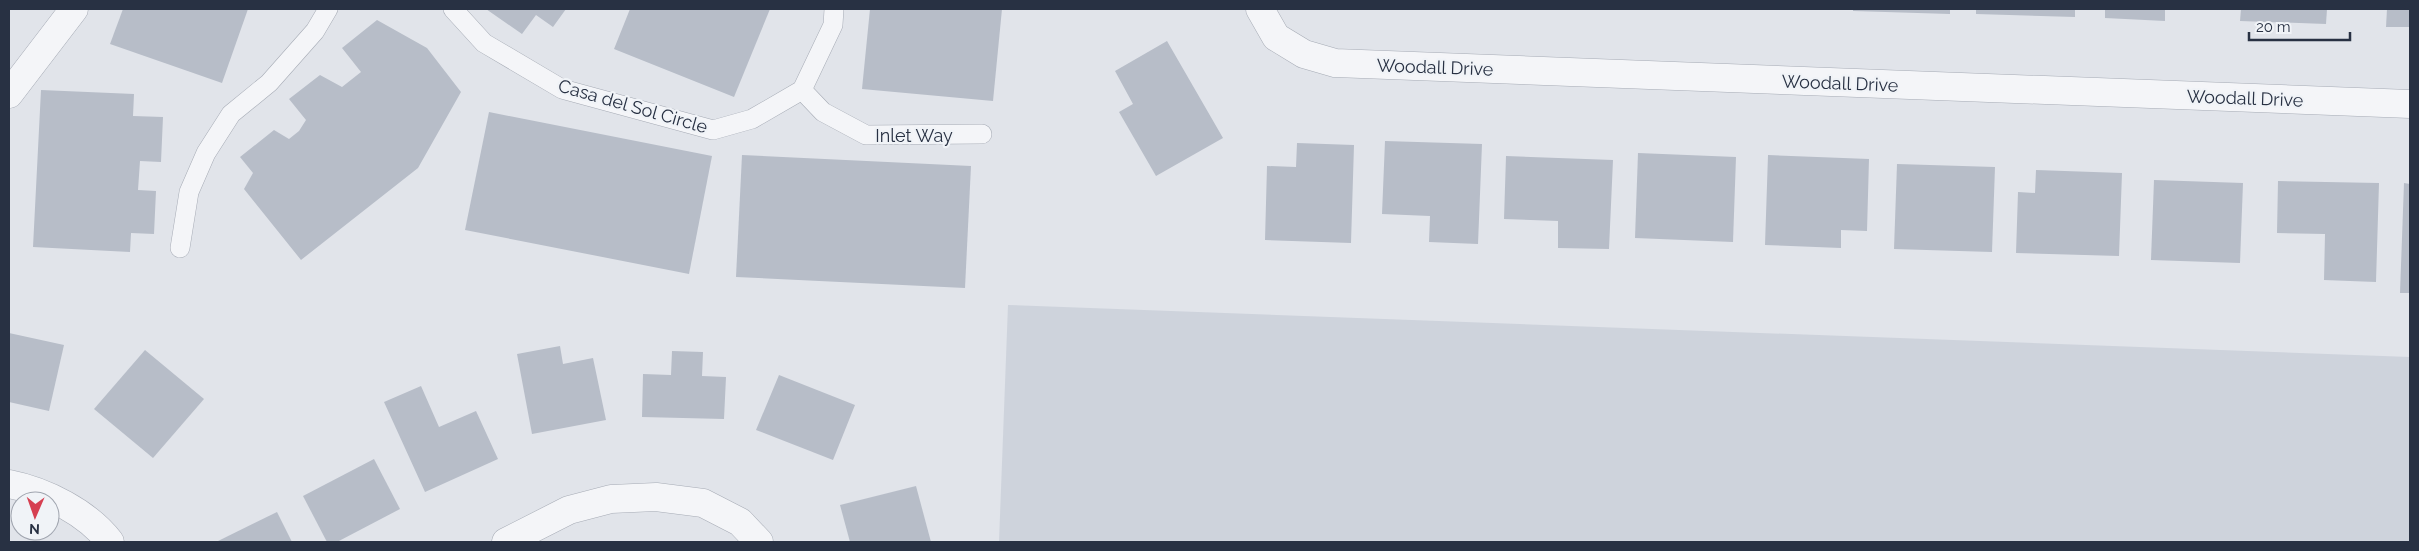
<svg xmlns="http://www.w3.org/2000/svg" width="2419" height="551" font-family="Raleway,sans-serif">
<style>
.built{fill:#ced3dc}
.building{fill:#b7bdc8}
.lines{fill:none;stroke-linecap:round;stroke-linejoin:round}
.service-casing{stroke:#a6abb5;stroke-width:20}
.minor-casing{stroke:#a6abb5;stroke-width:29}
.service{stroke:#f4f5f8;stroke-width:19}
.minor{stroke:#f4f5f8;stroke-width:28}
.labels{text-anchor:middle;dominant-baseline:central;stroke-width:4.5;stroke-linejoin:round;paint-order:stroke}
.street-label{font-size:18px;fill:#283143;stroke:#f0f3f7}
</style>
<rect width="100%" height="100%" fill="#e1e4ea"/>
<!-- built -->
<polygon class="built" points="1008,305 2410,357 2410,542 999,542"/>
<!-- building -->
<g class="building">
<polygon points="123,9 248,9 222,83 110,44"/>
<polygon points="486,9 566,9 553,27 536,15 522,34"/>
<polygon points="630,9 770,9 734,97 614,49"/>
<polygon points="870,9 1002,9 993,101 862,89"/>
<polygon points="1853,9 1950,9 1950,14 1853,11"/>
<polygon points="1976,9 2075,9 2075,17 1976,14"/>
<polygon points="2105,9 2165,9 2165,21 2105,18"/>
<polygon points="2241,9 2327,9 2326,24 2240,21"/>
<polygon points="2387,9 2410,9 2410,27 2386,27"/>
<polygon points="377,20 427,48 461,92 418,168 301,260 244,189 253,173 240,157 274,130 289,139 299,131 306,120 289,99 320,75 342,87 361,72 342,48"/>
<polygon points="1167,41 1223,138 1156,176 1119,112 1133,104 1115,71"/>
<polygon points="41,90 134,94 133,116 163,117 161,162 140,161 138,190 156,191 154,234 131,233 130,252 33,247"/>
<polygon points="489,112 712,156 689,274 465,230"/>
<polygon points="1385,141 1482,144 1478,244 1429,242 1430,216 1382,214"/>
<polygon points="1297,143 1354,145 1351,243 1265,240 1267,166 1296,167"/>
<polygon points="1638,153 1736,157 1733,242 1635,238"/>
<polygon points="742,155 971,166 965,288 736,277"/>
<polygon points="1768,155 1869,159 1867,231 1841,230 1841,248 1765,245"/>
<polygon points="1506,156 1613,160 1609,249 1558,248 1558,221 1504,219"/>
<polygon points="1897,164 1995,167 1992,252 1894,249"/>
<polygon points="2036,170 2122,173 2119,256 2016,253 2018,192 2035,193"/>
<polygon points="2154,180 2243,183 2240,263 2151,260"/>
<polygon points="2278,181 2379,183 2376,282 2324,280 2325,234 2277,233"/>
<polygon points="2404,183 2410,184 2410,293 2400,293"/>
<polygon points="9,333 64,345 49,411 9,402"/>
<polygon points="560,346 563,364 593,358 606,420 532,434 517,354"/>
<polygon points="145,350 204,399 153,458 94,409"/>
<polygon points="672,351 703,352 702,376 726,377 724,419 642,417 643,374 671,375"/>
<polygon points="779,375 855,405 833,460 756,430"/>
<polygon points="421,386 439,427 476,411 498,459 425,492 384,402"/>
<polygon points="374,459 400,509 337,542 327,542 303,496"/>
<polygon points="916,486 931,542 850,542 840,505"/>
<polygon points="277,512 292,542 216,542"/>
</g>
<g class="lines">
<defs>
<g id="service">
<polyline points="453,9 484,43 562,89 713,130 752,119 802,90 833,25 834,9"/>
<polyline points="802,90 823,112 866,135 982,134"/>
<polyline points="180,248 189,192 206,153 231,114 269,83 315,31 328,9"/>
</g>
<g id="minor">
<polyline points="1260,9 1276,37 1304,54 1335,63 2410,104"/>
<polyline points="9,94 74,9"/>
<path d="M9,484C45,491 88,513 110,542"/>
<polyline points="506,542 569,510 611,499 656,497 703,503 740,522 759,542"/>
</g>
</defs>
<!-- service casing -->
<use href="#service" class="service-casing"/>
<!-- minor casing -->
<use href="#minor" class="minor-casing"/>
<!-- service -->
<use href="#service" class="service"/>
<!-- minor -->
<use href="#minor" class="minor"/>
</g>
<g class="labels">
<!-- street labels -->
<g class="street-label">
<text transform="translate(1435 67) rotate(2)">Woodall Drive</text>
<text transform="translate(1840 83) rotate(2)">Woodall Drive</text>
<text transform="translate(2245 98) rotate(2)">Woodall Drive</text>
<text transform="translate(633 106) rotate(16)">Casa del Sol Circle</text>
<text x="914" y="135">Inlet Way</text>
</g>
</g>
<!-- border -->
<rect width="2419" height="551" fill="none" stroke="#283143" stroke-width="20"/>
<!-- north arrow -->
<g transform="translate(35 516) rotate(182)"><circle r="24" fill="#f0f3f7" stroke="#a0a5af"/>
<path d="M0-4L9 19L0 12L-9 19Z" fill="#d63f51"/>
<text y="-8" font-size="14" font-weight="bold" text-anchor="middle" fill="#283143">N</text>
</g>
<!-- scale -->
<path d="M2249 32v8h101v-8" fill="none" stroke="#283143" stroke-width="2.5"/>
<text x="2256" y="32" font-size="15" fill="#283143" stroke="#f0f3f7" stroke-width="4" paint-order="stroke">20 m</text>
</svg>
